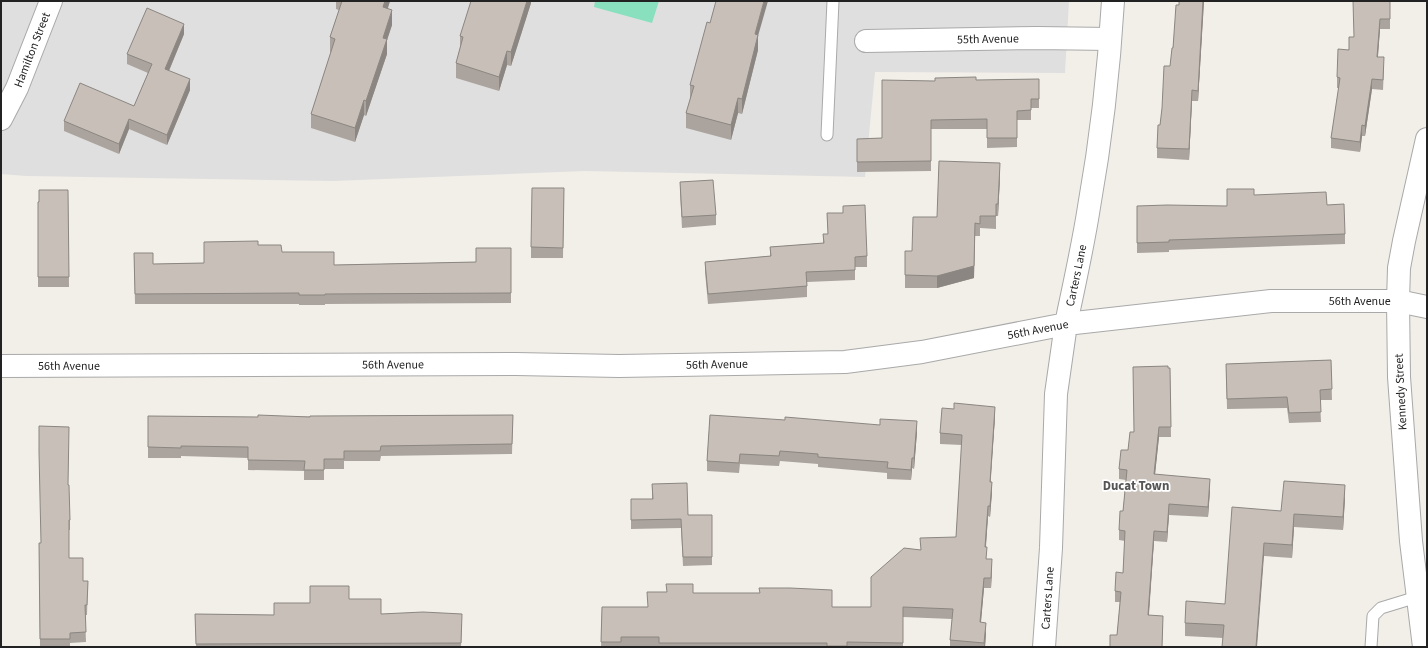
<svg xmlns="http://www.w3.org/2000/svg" width="1428" height="648" font-family="'Source Sans 3',sans-serif">
<style>
.residential{fill:#e0dfdf}
.pitch{fill:#88e0be}
.lines{fill:none;stroke-linecap:round;stroke-linejoin:round}
.service-casing{stroke:#a9a9a9;stroke-width:13}
.minor-casing{stroke:#a9a9a9;stroke-width:24}
.tertiary-casing{stroke:#a9a9a9;stroke-width:24}
.service{stroke:#fff;stroke-width:11}
.minor{stroke:#fff;stroke-width:22}
.tertiary{stroke:#fff;stroke-width:22}
.wall{fill:#aba49e}
.shaded-wall{fill:#8b8681}
.building{fill:#c7bfb8;stroke:#8b8681}
.labels{text-anchor:middle;dominant-baseline:central;stroke-width:3.5;stroke-linejoin:round;paint-order:stroke}
.street-label{font-size:12px;fill:#222;stroke:#fff}
.neighbourhood-label{font-size:13px;font-weight:bold;fill:#555;stroke:#fff}
</style>
<rect width="100%" height="100%" fill="#f2efe9"/>
<!-- residential -->
<polygon class="residential" points="1,1 1069,1 1065,73 875,72 865,177 585,171 333,181 26,176 1,174"/>
<!-- pitch -->
<polygon class="pitch" points="595,1 659,1 652,23 594,7"/>
<g class="lines">
<defs>
<g id="service">
<polyline points="827,135 833,1"/>
<polyline points="1371,647 1373,616 1381,608 1417,597"/>
</g>
<g id="minor">
<path id="s1" d="M866,41L1037,38L1110,39"/>
<path id="s2" d="M1,119L17,88L51,1"/>
<path id="s3" d="M1044,647L1051,548L1056,394L1066,324L1271,301H1398L1427,307"/>
<polyline points="1424,647 1411,541 1399,377 1398,301 1399,268 1404,241 1427,139"/>
</g>
<g id="tertiary">
<path id="s4" d="M1,366L516,364L619,366L845,362L922,352L1066,324C1074,285 1083,246 1089,207C1101,140 1109,69 1113,1"/>
</g>
</defs>
<!-- service casing -->
<use href="#service" class="service-casing"/>
<!-- minor casing -->
<use href="#minor" class="minor-casing"/>
<!-- tertiary casing -->
<use href="#tertiary" class="tertiary-casing"/>
<!-- service -->
<use href="#service" class="service"/>
<!-- minor -->
<use href="#minor" class="minor"/>
<!-- tertiary -->
<use href="#tertiary" class="tertiary"/>
</g>
<!-- wall -->
<g class="wall">
<polygon points="336,1 390,1 388,8 392,25 387,40 387,54 366,116 364,115 355,142 311,128 311,114 331,52 330,52 330,37 339,10 336,9"/>
<polygon points="531,1 531,3 511,66 507,65 499,91 456,78 456,63 460,48 460,36"/>
<polygon points="1204,1 1198,101 1192,101 1189,160 1157,158 1157,148 1160,125 1170,66 1179,5"/>
<polygon points="1390,1 1390,29 1380,29 1378,57 1384,67 1383,90 1372,89 1365,136 1362,136 1360,152 1331,148 1331,138 1339,88 1337,88 1337,77 1354,37"/>
<polygon points="184,34 169,71 190,90 167,145 129,129 119,154 64,131 64,121 134,106 148,73 127,64 127,54"/>
<polygon points="758,36 758,50 742,114 738,113 731,140 686,128 686,113 690,100 690,85"/>
<polygon points="1039,79 1039,108 1031,108 1031,120 1017,120 1017,147 987,148 987,129 931,129 931,171 857,172 857,139 882,138 935,81"/>
<polygon points="1000,176 998,216 996,216 996,229 980,228 980,236 975,236 974,278 937,288 905,288 905,251 912,251 937,217"/>
<polygon points="680,182 716,215 716,225 682,228 680,193"/>
<polygon points="564,188 563,258 531,258 531,247"/>
<polygon points="68,190 69,287 38,287 38,202"/>
<polygon points="1254,195 1327,205 1345,234 1345,244 1169,250 1169,252 1137,253 1137,206 1227,206"/>
<polygon points="827,213 867,256 867,267 855,267 855,280 807,282 807,297 708,304 705,272 705,262 770,256 770,247 823,243 823,234 828,234"/>
<polygon points="258,245 282,252 334,265 476,262 511,248 511,303 325,304 325,305 299,305 299,304 135,304 134,253 153,264 204,263"/>
<polygon points="1331,360 1332,400 1320,400 1321,422 1289,423 1287,408 1227,409 1226,364"/>
<polygon points="1168,368 1170,368 1171,437 1159,437 1155,474 1210,490 1208,517 1169,515 1167,542 1154,541 1149,615 1163,626 1162,647 1110,647 1117,635 1120,602 1115,602 1115,591 1123,573 1125,541 1119,540 1119,530 1123,511 1126,480 1119,479 1119,469 1128,450 1134,432"/>
<polygon points="513,415 512,454 381,456 380,461 344,461 344,469 324,469 324,480 304,480 304,471 248,470 248,458 181,456 181,458 148,458 148,416 258,417"/>
<polygon points="710,415 917,432 914,469 912,468 911,480 887,479 887,473 818,467 818,464 780,461 779,466 740,464 739,473 707,471 707,461"/>
<polygon points="995,417 990,482 992,492 990,517 988,516 986,547 986,559 992,569 991,588 984,588 981,622 986,633 985,647 950,647 950,640 952,619 903,617 903,647 601,647 602,607 648,607 693,593 832,607 871,607 920,550 956,537 962,445 940,444 940,433"/>
<polygon points="652,484 688,515 712,515 712,565 683,566 681,528 631,529 631,499 652,499"/>
<polygon points="68,485 70,520 70,530 69,530 69,558 83,581 88,581 87,615 85,615 86,642 70,643 70,647 40,647 39,543 41,543"/>
<polygon points="1345,498 1343,530 1294,527 1292,558 1264,556 1223,638 1185,636 1185,623 1225,604 1281,511"/>
<polygon points="349,599 381,614 462,624 461,647 196,647 195,614 274,615 310,603"/>
</g>
<!-- shaded-wall -->
<g class="shaded-wall">
<polygon points="385,1 390,1 383,22 383,7"/>
<polygon points="527,1 531,1 531,3 511,66 511,52"/>
<polygon points="764,1 768,1 758,36 758,50 742,114 742,99 755,34"/>
<polygon points="1203,1 1204,1 1198,101 1198,91"/>
<polygon points="392,10 392,25 387,40 387,54 366,116 366,101 383,38"/>
<polygon points="1380,19 1380,29 1377,67 1377,57"/>
<polygon points="184,24 184,34 165,80 165,69"/>
<polygon points="507,51 507,65 499,91 499,77"/>
<polygon points="190,79 190,90 167,145 167,135"/>
<polygon points="1372,79 1372,89 1365,136 1365,126"/>
<polygon points="1192,90 1192,101 1189,160 1189,149"/>
<polygon points="738,98 738,113 731,140 731,125"/>
<polygon points="364,100 364,115 355,142 355,128"/>
<polygon points="129,119 129,129 119,154 119,144"/>
<polygon points="1362,125 1362,136 1360,152 1360,142"/>
<polygon points="1000,163 1000,176 998,216 998,204"/>
<polygon points="975,223 974,278 937,288 937,276"/>
<polygon points="995,407 995,417 990,492 990,482"/>
<polygon points="917,421 917,432 914,469 914,458"/>
<polygon points="1159,427 1159,437 1154,484 1154,474"/>
<polygon points="912,458 912,468 911,480 911,470"/>
<polygon points="1210,479 1210,490 1208,517 1208,507"/>
<polygon points="992,482 992,492 990,517 990,506"/>
<polygon points="1345,485 1345,498 1343,530 1343,517"/>
<polygon points="1169,504 1169,515 1167,542 1167,532"/>
<polygon points="988,506 988,516 985,557 985,547"/>
<polygon points="1294,514 1294,527 1292,558 1292,545"/>
<polygon points="1154,531 1154,541 1148,625 1148,615"/>
<polygon points="1264,543 1264,556 1257,647 1256,647"/>
<polygon points="992,559 992,569 991,588 991,578"/>
<polygon points="984,578 984,588 980,632 980,622"/>
<polygon points="986,623 986,633 985,647 984,647"/>
</g>
<!-- building -->
<g class="building">
<polygon points="342,1 385,1 383,7 392,10 383,38 387,39 366,101 364,100 355,128 311,114 335,39 330,37"/>
<polygon points="471,1 527,1 511,52 507,51 499,77 456,63 463,37 460,36"/>
<polygon points="716,1 764,1 755,34 758,35 742,99 738,98 731,125 686,113 694,86 690,85 707,22 710,23"/>
<polygon points="1179,1 1203,1 1198,91 1192,90 1189,149 1157,148 1158,125 1160,125 1162,108 1164,66 1170,66 1172,48 1173,48 1176,5 1179,5"/>
<polygon points="1353,1 1390,1 1390,19 1380,19 1377,57 1384,57 1383,80 1372,79 1365,126 1362,125 1360,142 1331,138 1340,78 1337,77 1338,49 1349,50 1349,37 1354,37"/>
<polygon points="147,8 184,24 165,69 190,79 167,135 129,119 119,144 64,121 80,83 134,106 152,64 127,54"/>
<polygon points="976,77 976,80 1039,79 1039,99 1031,99 1031,110 1017,111 1017,138 987,138 987,119 931,120 931,161 857,162 857,139 882,138 882,80 935,81 935,78"/>
<polygon points="939,161 1000,163 998,204 996,204 996,216 980,216 980,224 975,223 974,266 937,276 905,275 905,251 912,251 913,217 937,217"/>
<polygon points="713,180 716,215 682,217 680,182"/>
<polygon points="532,188 564,188 563,248 531,247"/>
<polygon points="1227,189 1254,189 1254,195 1326,192 1327,205 1344,204 1345,234 1169,240 1169,242 1137,243 1137,206 1167,205 1227,206"/>
<polygon points="39,190 68,190 69,277 38,277 38,202 39,202"/>
<polygon points="865,205 867,256 855,257 855,270 806,272 807,286 708,294 705,262 771,256 770,247 824,243 823,234 828,234 827,213 843,213 843,206"/>
<polygon points="258,241 258,245 281,245 282,252 334,252 334,265 476,262 476,248 511,248 511,293 325,294 325,295 299,295 299,293 135,294 134,253 153,253 153,264 204,263 204,242"/>
<polygon points="1331,360 1332,389 1320,390 1321,412 1289,413 1287,397 1227,399 1226,364"/>
<polygon points="1168,366 1168,368 1170,368 1171,427 1159,427 1154,474 1210,479 1208,507 1169,504 1167,532 1154,531 1148,615 1163,616 1162,647 1110,647 1110,635 1117,635 1121,592 1115,591 1116,572 1123,573 1125,531 1119,530 1120,511 1123,511 1127,470 1119,469 1121,450 1128,450 1130,432 1134,432 1133,367"/>
<polygon points="954,403 995,407 990,482 992,482 990,506 988,506 985,547 987,547 986,559 992,559 991,578 984,578 980,622 986,623 984,643 950,640 953,609 903,607 903,643 847,642 847,646 827,646 827,643 659,643 659,637 621,637 621,642 601,642 602,607 648,607 647,592 667,592 666,584 693,584 693,593 760,593 759,588 790,588 832,590 832,607 871,607 871,577 904,548 921,550 920,538 956,537 962,435 940,433 942,408 954,409"/>
<polygon points="258,415 310,417 310,416 513,415 512,444 381,446 380,451 344,451 344,459 324,459 324,470 304,470 305,461 248,460 248,447 181,446 181,448 148,447 148,416 258,417"/>
<polygon points="710,415 785,420 785,417 880,425 880,419 917,421 914,458 912,458 911,470 887,468 888,462 818,457 818,454 780,451 779,456 740,454 739,463 707,461"/>
<polygon points="39,426 69,427 68,485 69,485 70,520 69,520 69,558 83,558 83,581 88,581 87,605 85,605 86,632 70,633 70,639 40,639 39,543 41,543 39,452"/>
<polygon points="1284,481 1345,485 1343,517 1294,514 1292,545 1264,543 1256,647 1222,647 1224,625 1185,623 1186,601 1225,604 1232,507 1281,511"/>
<polygon points="687,483 688,515 712,515 712,557 683,557 681,519 631,520 631,499 653,499 652,484"/>
<polygon points="310,586 349,586 349,599 381,599 381,614 423,612 462,614 461,643 196,644 195,614 274,615 274,603 310,603"/>
</g>
<g class="labels">
<!-- street labels -->
<g class="street-label">
<text stroke="none"><textPath href="#s1" startOffset="122">55th Avenue</textPath></text>
<text stroke="none"><textPath href="#s2" startOffset="76">Hamilton Street</textPath></text>
<text stroke="none"><textPath href="#s4" startOffset="1118">Carters Lane</textPath></text>
<text stroke="none"><textPath href="#s3" startOffset="619">56th Avenue</textPath></text>
<text transform="translate(1038 330) rotate(-11)">56th Avenue</text>
<text stroke="none"><textPath href="#s4" startOffset="392">56th Avenue</textPath></text>
<text stroke="none"><textPath href="#s4" startOffset="716">56th Avenue</textPath></text>
<text stroke="none"><textPath href="#s4" startOffset="68">56th Avenue</textPath></text>
<text transform="translate(1401 392) rotate(-93)">Kennedy Street</text>
<text stroke="none"><textPath href="#s3" startOffset="49">Carters Lane</textPath></text>
</g>
<!-- neighbourhood labels -->
<g class="neighbourhood-label">
<text x="1136" y="486">Ducat Town</text>
</g>
</g>
<!-- border -->
<rect width="1428" height="648" fill="none" stroke="#222222" stroke-width="4"/>
</svg>
